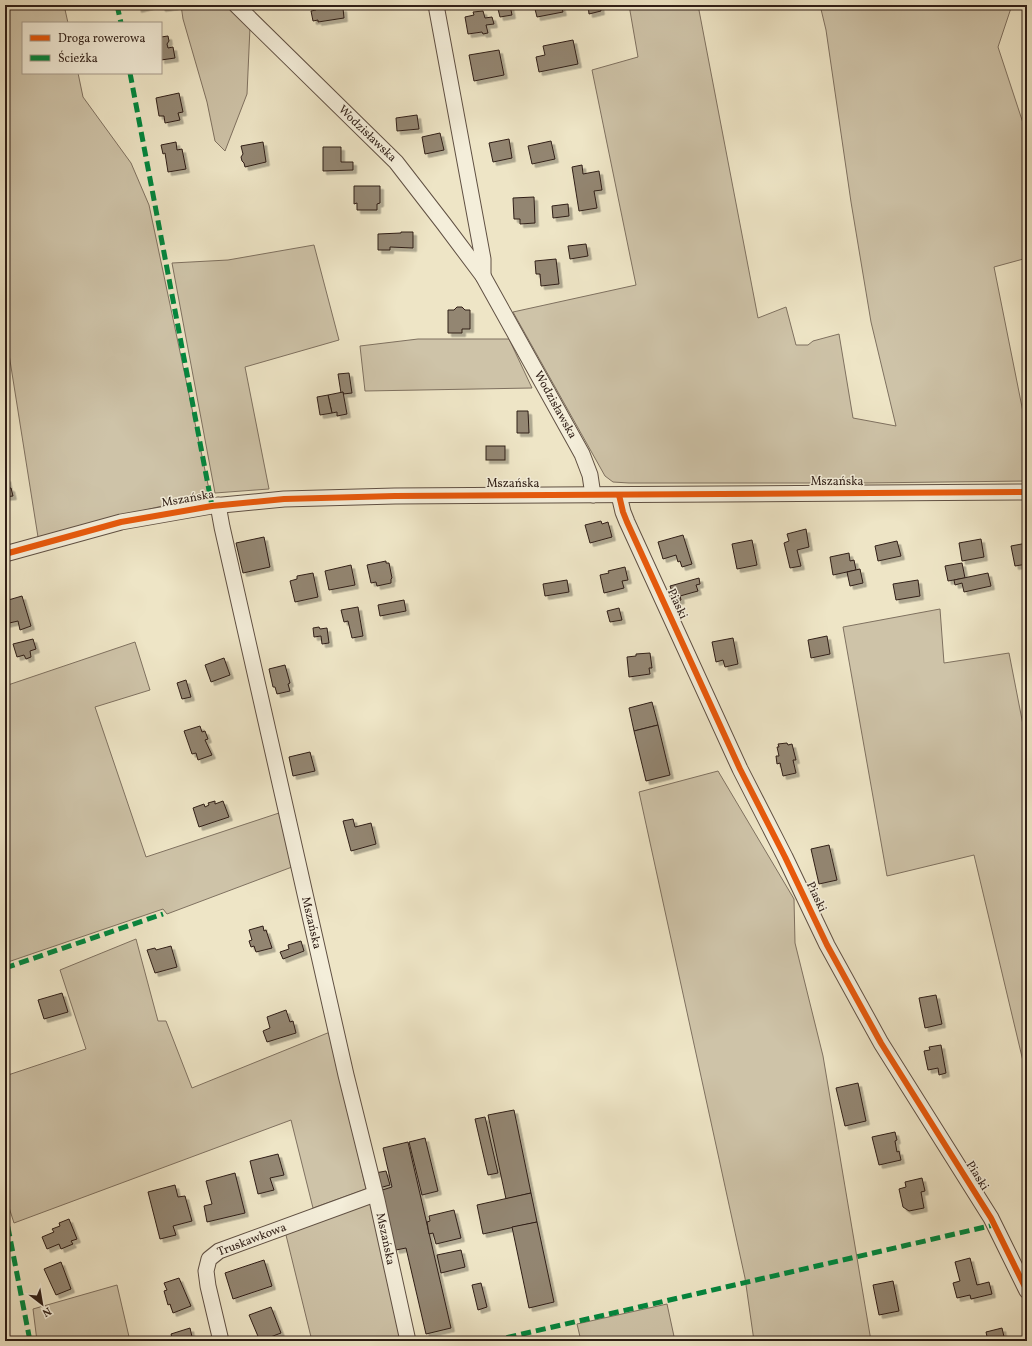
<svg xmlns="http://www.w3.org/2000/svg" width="1032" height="1346" font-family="Vollkorn,serif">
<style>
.green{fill:#cec3a8;stroke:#7f7160}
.building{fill:#938672;stroke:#301f17;filter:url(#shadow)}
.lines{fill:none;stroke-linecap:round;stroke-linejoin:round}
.minor-casing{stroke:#605043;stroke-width:17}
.minor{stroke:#f4eeda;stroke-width:15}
.quiet{stroke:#00873e;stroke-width:5;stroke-dasharray:10 5;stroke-linecap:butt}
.cycleway-casing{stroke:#f4eeda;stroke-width:8}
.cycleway{stroke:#e8590c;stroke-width:6}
.labels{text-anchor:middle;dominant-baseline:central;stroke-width:3;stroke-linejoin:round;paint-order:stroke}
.street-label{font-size:12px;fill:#301f17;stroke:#f4eeda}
</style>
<defs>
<filter id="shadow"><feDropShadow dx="3.5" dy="3.5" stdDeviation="0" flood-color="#0004"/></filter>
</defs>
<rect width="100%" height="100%" fill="#eee5c6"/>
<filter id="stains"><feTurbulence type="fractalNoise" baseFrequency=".005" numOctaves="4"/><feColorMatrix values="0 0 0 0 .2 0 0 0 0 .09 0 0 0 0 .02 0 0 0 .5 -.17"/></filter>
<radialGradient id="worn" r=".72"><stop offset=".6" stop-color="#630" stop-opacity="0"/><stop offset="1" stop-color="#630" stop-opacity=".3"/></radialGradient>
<!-- green -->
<g class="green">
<polygon points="5,5 64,5 68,23 23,23 23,73 78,73 83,97 131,163 149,205 210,494 38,537 5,329"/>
<polygon points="181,5 228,5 250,27 247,94 225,151 215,141 207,102 183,19"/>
<polygon points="629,5 698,5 758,318 786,307 796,345 808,345 813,341 839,334 853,418 896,426 871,322 851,202 826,30 820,5 1012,5 998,47 1024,126 1027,144 1027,258 994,267 1027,432 1027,481 863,483 629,483 613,482 605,476 513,312 636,285 592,70 638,57"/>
<polygon points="314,245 339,340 245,367 269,489 215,493 172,263 228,260"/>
<polygon points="418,339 509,339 532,388 365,391 360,346"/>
<polygon points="940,609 944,663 1009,653 1024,730 1027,730 1027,1078 974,855 887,876 843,627"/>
<polygon points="135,642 150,690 95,707 146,857 279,813 292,867 167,914 163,909 5,963 5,686"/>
<polygon points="718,771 794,899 795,943 823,1056 871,1341 754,1341 745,1278 639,792"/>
<polygon points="136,939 158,1021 166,1021 192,1088 330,1032 366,1189 313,1208 291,1120 14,1223 5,1195 5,1076 86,1049 60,970"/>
<polygon points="372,1200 403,1341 312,1341 285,1231"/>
<polygon points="117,1285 130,1341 37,1341 33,1309"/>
<polygon points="667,1304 675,1341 581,1341 577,1324"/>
</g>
<!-- building -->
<g class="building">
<polygon points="137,5 153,5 138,9"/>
<polygon points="161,5 174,5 175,6 162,8"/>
<polygon points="315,5 337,5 338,9 343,8 344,18 318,22 318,20 313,21 311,11 316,10"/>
<polygon points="497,5 510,5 512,15 500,17"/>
<polygon points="534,5 561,5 563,12 537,17"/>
<polygon points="588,5 600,5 601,11 589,14"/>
<polygon points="483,11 485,18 492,17 494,24 486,25 488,33 483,34 482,32 468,34 465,17 474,15 473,12"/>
<polygon points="168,36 169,41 167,44 168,48 173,47 175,58 161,60 161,37"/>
<polygon points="573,40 578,64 539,72 536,57 545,55 543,46"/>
<polygon points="499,50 504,75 474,81 469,55"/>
<polygon points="179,93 183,112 178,113 180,120 165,123 164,116 159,116 156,98"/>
<polygon points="417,115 419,129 397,131 396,118"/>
<polygon points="440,133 444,150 425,154 422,137"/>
<polygon points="509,139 512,158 493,162 489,143"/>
<polygon points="551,141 555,159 532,164 528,146"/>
<polygon points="176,142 177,150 182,149 186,169 168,172 165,153 163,154 161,145"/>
<polygon points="263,142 266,162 245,167 244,163 242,161 241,157 243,154 241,146"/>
<polygon points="323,147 341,147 341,162 353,162 353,170 323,171"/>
<polygon points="582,165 583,174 599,171 602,190 594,191 597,208 579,211 572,167"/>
<polygon points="354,186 380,186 380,203 377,204 377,210 357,210 357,203 354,204"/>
<polygon points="534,197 535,223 520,224 520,219 514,219 513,198"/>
<polygon points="568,204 569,216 553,218 552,206"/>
<polygon points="401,232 413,232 413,248 390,247 390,250 378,250 378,234 401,233"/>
<polygon points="586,244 588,256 570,259 568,246"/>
<polygon points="556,259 559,284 541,286 540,274 536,274 535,261"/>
<polygon points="457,307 462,307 465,310 470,310 470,329 462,329 462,333 448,333 448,310 454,310"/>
<polygon points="349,373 352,393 343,394 343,392 341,393 338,374"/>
<polygon points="343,392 347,414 337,416 337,412 332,413 328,395"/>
<polygon points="328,395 332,413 320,415 317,397"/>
<polygon points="517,411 528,411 529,433 517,433"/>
<rect x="486" y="446" width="19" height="14"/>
<polygon points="7,478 9,488 11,488 13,496 5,497 5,479"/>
<polygon points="601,521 602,524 608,522 612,537 590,543 585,525"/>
<polygon points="806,529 809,547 797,550 801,566 790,568 784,543 789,541 787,534"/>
<polygon points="683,535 692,564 682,567 680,561 678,562 676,555 663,559 658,542"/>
<polygon points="264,537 270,567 243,573 236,543"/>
<polygon points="981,539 984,557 962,561 959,543"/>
<polygon points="752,540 757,565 737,569 732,544"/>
<polygon points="897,541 901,556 878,561 875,546"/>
<polygon points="1027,543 1027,564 1015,566 1011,546"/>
<polygon points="849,553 850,561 854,560 856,570 833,575 830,557"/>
<polygon points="386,561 386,563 389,563 392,578 391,579 391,583 377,586 376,582 371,583 367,565"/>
<polygon points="962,563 965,578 948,581 945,566"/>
<polygon points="351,565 355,585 329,590 325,571"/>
<polygon points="625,567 628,580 622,581 624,588 604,593 600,575 609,573 608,571"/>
<polygon points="860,569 863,583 850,586 847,572"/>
<polygon points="313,573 318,597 295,602 290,581 297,579 297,576"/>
<polygon points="988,573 991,586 964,592 962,583 955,585 954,580"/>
<polygon points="699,578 700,584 696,585 698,591 680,596 681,600 671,603 669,597 673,595 670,586"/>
<polygon points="567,580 569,592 545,596 543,584"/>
<polygon points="918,580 920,596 896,600 893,584"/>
<polygon points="22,596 31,626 20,630 18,621 5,624 5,601"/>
<polygon points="404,600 406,611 380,616 378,605"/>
<polygon points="358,607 363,636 352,638 348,621 344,622 341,610"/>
<polygon points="619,608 622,620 610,622 607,611"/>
<polygon points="319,627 320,629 327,628 329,643 322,644 321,636 314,637 313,628"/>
<polygon points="827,636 830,654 811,658 808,640"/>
<polygon points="733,638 738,664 725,667 723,660 716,662 712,642"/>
<polygon points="33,639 36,649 30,651 31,657 26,659 24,655 17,657 13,644"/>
<polygon points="650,653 652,668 649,668 650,674 629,677 627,657 636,656 636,654"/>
<polygon points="224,658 230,675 211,682 205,665"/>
<polygon points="285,665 290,683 288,684 290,691 277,694 275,687 273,687 269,669"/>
<polygon points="186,680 191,697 182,699 177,683"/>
<polygon points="652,702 658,725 634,731 629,708"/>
<polygon points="658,725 670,775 646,781 634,731"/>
<polygon points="200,726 202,732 205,731 208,739 205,740 212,755 198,760 196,753 192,754 184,731"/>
<polygon points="787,743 788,745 792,744 796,760 793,760 796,773 783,776 780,763 777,764 776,756 779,756 777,747 779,747 778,744"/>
<polygon points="310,752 315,771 293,776 289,757"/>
<polygon points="215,801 215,804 223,801 229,817 199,827 193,808 204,804 205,807 209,805 208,803"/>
<polygon points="353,819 355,827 371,823 376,844 351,851 343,821"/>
<polygon points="829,845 837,880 819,884 811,849"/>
<polygon points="263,926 264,931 266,930 272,948 256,952 254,946 251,947 249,941 252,940 249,930"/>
<polygon points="301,941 304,951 283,959 280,952 289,949 288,945"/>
<polygon points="171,946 177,967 155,973 147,950 155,948 156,950"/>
<polygon points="62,993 68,1012 44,1019 38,1000"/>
<polygon points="936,995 942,1024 925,1028 919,998"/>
<polygon points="286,1010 290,1022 293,1021 296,1033 267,1042 263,1031 270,1028 267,1017"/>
<polygon points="941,1045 946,1073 939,1075 938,1068 928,1070 924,1051 930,1050 929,1047"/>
<polygon points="858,1083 866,1121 845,1126 836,1088"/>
<polygon points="514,1110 531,1193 506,1199 488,1115"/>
<polygon points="485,1117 498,1173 488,1175 475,1119"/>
<polygon points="895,1132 897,1140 895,1141 897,1152 899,1151 901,1160 879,1165 872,1137"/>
<polygon points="425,1138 438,1191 422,1195 409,1142"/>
<polygon points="408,1142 451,1328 426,1334 406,1248 396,1250 379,1191 392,1187 383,1148"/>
<polygon points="278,1154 284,1175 270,1178 274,1190 258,1194 250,1161"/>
<polygon points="386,1171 390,1185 379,1188 375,1173"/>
<polygon points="235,1173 245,1213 207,1222 204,1206 212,1204 206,1181"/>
<polygon points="922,1178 925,1191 921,1192 924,1208 909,1211 903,1207 899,1189 906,1187 905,1182"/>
<polygon points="175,1185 178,1197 185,1196 192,1221 173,1226 176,1235 160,1239 148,1192"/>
<polygon points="531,1193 537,1222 483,1234 477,1205"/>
<polygon points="454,1210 461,1238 436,1244 433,1233 429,1234 427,1222 430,1221 429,1216"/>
<polygon points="69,1219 77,1239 71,1241 73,1244 61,1249 59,1244 47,1249 42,1237 54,1232 52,1229 60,1226 59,1223"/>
<polygon points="537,1222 554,1302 529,1308 512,1227"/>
<polygon points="461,1250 465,1267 441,1273 437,1255"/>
<polygon points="970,1258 977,1285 989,1282 992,1294 971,1299 970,1295 957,1298 953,1283 960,1281 955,1262"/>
<polygon points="264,1260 272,1286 233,1299 225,1273"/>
<polygon points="61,1262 71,1289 56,1295 44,1269"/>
<polygon points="179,1278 191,1306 173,1313 170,1304 168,1305 164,1291 167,1290 164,1283"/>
<polygon points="893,1281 899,1311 879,1315 873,1285"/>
<polygon points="481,1283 487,1307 478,1310 472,1285"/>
<polygon points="271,1307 281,1333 260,1341 249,1315"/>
<polygon points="190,1328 193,1341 173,1341 171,1334"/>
<polygon points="1002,1328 1005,1341 988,1341 986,1332"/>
</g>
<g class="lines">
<defs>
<g id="minor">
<polyline points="236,5 396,162 444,224 483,276 582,454 590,475 593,495"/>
<polyline points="436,5 483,259 483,276"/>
<polyline points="619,495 623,512 627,522 740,769 785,857 827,945 881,1043 991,1218 1027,1291"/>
<polyline points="218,505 222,527 346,1075 377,1200 408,1341"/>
<polyline points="5,554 121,522 212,506 284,499 395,496 1027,492"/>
<polyline points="221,1341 208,1286 206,1271 209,1259 219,1251 375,1194"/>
</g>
</defs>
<!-- minor casing -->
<use href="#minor" class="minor-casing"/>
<!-- minor -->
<use href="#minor" class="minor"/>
<!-- quiet -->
<g class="quiet">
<polyline points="117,5 121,23"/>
<polyline points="130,73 212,506"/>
<polyline points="5,968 163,914"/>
<polyline points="5,1212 30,1341"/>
<polyline points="492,1341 994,1225"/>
</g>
<defs>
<g id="cycleway">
<polyline points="619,495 623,512 627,522 740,769 785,857 827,945 881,1043 991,1218 1027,1291"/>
<polyline points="5,554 121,522 212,506 284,499 395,496 1027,492"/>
</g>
</defs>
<!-- cycleway casing -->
<use href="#cycleway" class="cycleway-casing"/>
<!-- cycleway -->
<use href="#cycleway" class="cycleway"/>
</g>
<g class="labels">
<!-- street labels -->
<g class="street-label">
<text transform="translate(367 134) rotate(44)">Wodzisławska</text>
<text transform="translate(555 405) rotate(61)">Wodzisławska</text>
<text x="837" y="482">Mszańska</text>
<text x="513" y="484">Mszańska</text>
<text transform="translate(188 499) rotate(-10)">Mszańska</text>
<text transform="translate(677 604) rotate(65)">Piaski</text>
<text transform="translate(816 897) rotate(65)">Piaski</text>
<text transform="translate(311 923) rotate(77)">Mszańska</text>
<text transform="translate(977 1176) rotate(58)">Piaski</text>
<text transform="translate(385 1239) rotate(78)">Mszańska</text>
<text transform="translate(252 1240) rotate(-21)">Truskawkowa</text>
</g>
</g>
<!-- margin -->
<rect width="1032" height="1346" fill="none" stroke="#eee5c6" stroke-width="20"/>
<rect x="6" y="6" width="1020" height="1334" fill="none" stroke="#301f17" stroke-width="2"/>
<rect x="10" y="10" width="1012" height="1326" fill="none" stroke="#301f17"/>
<!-- legend -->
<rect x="22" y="22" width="140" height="52" fill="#f4eeda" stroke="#a69b8c"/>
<rect x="30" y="35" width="20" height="6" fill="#e8590c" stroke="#a69b8c"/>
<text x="58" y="42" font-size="12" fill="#301f17">Droga rowerowa</text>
<rect x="30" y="55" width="20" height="6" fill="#00873e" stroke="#a69b8c"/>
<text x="58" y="62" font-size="12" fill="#301f17">Ścieżka</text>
<!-- north arrow -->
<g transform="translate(42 1304) rotate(149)" stroke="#f4eeda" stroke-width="3" paint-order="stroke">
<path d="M0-3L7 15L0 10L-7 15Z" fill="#301f17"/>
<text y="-6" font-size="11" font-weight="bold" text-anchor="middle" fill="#301f17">N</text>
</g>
<rect width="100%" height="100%" filter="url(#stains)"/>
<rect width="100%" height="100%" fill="url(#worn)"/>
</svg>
